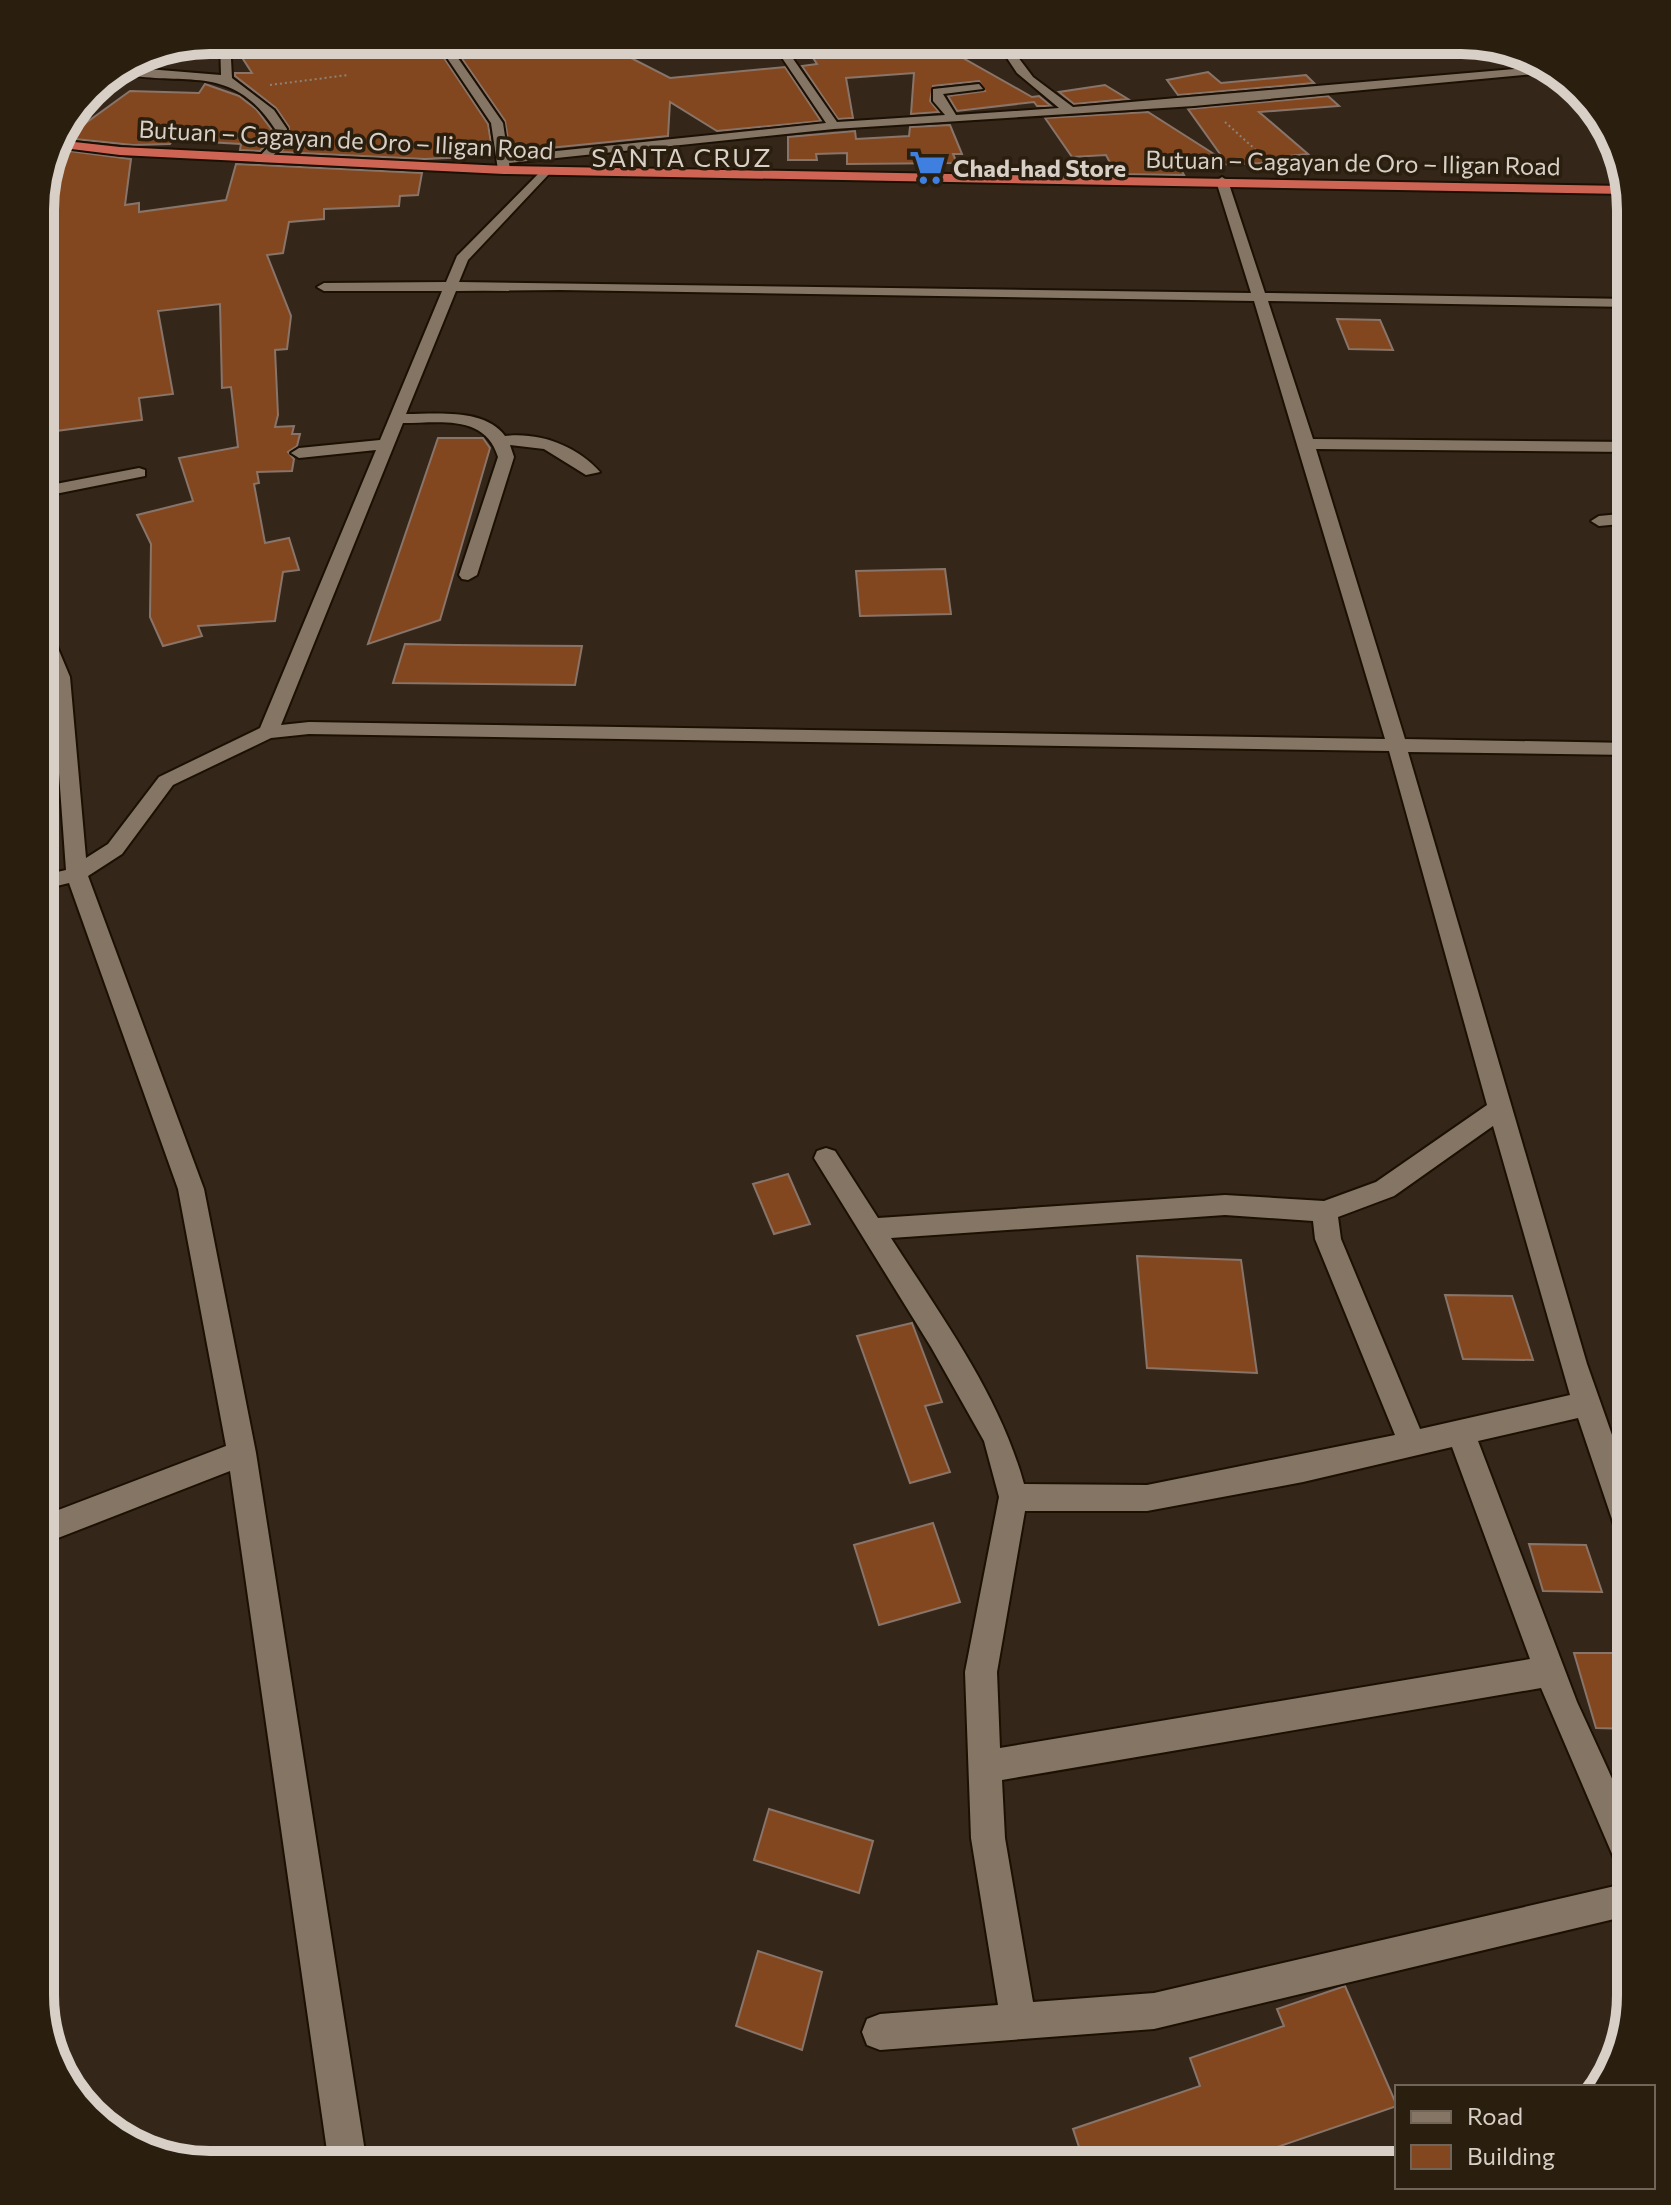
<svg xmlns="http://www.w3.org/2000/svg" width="1671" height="2205" font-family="Commissioner,sans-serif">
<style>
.building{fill:#83471f;stroke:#897469;stroke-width:2}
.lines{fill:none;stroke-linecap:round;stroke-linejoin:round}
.minor-casing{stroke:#1b1003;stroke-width:4}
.highway-casing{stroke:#1b1003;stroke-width:4}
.path{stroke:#8c8276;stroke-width:2;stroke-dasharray:2 3;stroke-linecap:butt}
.minor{fill:#847564;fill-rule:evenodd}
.highway{fill:#ce6554;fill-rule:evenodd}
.labels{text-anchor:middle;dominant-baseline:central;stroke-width:7;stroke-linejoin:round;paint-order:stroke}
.far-street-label{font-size:24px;fill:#d8d0c6;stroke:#2a1e0f}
.far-poi-label{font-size:24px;font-weight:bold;fill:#d8d0c6;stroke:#2a1e0f;text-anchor:start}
.far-quarter-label{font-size:26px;letter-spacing:2px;fill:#d8d0c6;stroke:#2a1e0f}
.rim{fill:none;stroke:#d8d0c6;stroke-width:10}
</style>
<rect width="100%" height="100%" fill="#342719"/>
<!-- building -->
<g class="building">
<polygon points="237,40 432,40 488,124 493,156 425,159 281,152 288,143 289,127 276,108 235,76 235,73 252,73 234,45 239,45"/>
<polygon points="501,40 596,40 670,78 785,67 821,121 717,131 670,102 668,136 510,152 505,121 456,50"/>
<polygon points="857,40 931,40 1032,97 1039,96 1051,106 1037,106 1034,102 957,111 948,96 985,91 979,81 933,86 930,101 939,112 911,114 914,73 846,78 853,118 838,119 802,66 817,64 804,44"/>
<polygon points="1208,72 1221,83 1306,75 1314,83 1178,95 1167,80"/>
<polygon points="205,84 239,96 256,109 272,130 270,141 260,151 240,150 241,144 173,140 170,144 133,145 65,138 130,91 199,93"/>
<polygon points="1105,85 1128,99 1074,104 1059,92"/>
<polygon points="1328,96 1339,106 1259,112 1308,154 1288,156 1293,162 1179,166 1184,175 1116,174 1106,155 1072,157 1045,118 1148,112 1225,161 1188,109"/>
<polygon points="950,125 962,154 953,154 957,163 847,164 847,153 816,154 817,160 788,160 788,137 855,131 856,139 909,136 910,127"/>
<polygon points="54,149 131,159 125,205 139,203 139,212 226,200 236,164 422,173 418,195 400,196 399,206 324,209 324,219 289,222 283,253 267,255 291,316 287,349 275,350 278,415 275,427 294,426 292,434 300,434 297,446 288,452 294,459 292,471 257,472 259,483 254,484 265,543 289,538 299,570 283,572 275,621 198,626 202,636 163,646 150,617 151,544 137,515 193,501 179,458 238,447 231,387 222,388 220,304 158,311 173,394 139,398 142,420 40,433 44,382 40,382 40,199"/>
<polygon points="1337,319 1380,320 1393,350 1349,349"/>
<polygon points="438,438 483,438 490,448 440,620 368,644"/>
<polygon points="945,569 951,614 860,616 856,571"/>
<polygon points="405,644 457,645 582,646 575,685 393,683"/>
<polygon points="788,1174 810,1224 774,1234 753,1184"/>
<polygon points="1137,1256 1241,1260 1257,1373 1147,1368"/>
<polygon points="1445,1295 1512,1296 1533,1360 1463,1359"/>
<polygon points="912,1323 942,1402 925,1406 950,1472 910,1483 857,1336"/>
<polygon points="933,1523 960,1602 879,1625 854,1545"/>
<polygon points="1529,1544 1586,1545 1602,1592 1543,1591"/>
<polygon points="1574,1653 1622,1653 1631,1681 1631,1729 1596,1728"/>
<polygon points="769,1809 873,1841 859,1893 754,1860"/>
<polygon points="758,1951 822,1972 802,2050 736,2026"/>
<polygon points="1345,1986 1397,2106 1225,2165 1085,2165 1073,2129 1200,2086 1190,2058 1284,2026 1277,2009"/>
</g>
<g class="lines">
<defs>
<g id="minor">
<path d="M220,40H230L232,78L274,110L287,129L285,143L267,162L257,159L273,142L275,129C230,59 180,89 115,72L123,67L221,75Z"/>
<polygon points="435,40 498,40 451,48 503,123 508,156 826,123 770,40 780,40 837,122 945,115 933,101 933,89 979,84 983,89 943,94 956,115 1059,108 1017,73 995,40 1005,40 1033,77 1073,107 1549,66 1555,72 1194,106 834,129 509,163 510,170 504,174 498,170 491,123"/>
<path d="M1558,76C1582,91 1604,120 1612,147H1607Z"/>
<path d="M545,167L551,171L549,174L468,260L459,282L1251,293L1216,181L1222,177L1228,181L1265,293L1631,299V307L1268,301L1313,439L1631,442V452L1316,449L1405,739L1631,743V755L1408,752L1587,1364L1631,1489V1545L1621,1541L1616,1531L1578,1418L1478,1441L1577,1702L1631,1820V1875L1619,1870L1541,1688L1002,1780L1005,1838L1033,2002L1154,1993L1615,1886L1631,1877V1915L1154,2029L880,2050L867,2045L862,2032L867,2019L880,2014L998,2005L971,1838L965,1672L999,1497L984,1441L931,1347L814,1158L817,1151L826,1148L835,1151L878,1218L1225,1195L1324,1201L1376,1182L1487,1105L1389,751L309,734L271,738L173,785L122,854L88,876L204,1189L256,1453L367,2165H329L230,1471L40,1545V1517L226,1446L178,1189L69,883L40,890V876L66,870L52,677L40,649V622L49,627L70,677L86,858L108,844L159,777L260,728L376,450L299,458L291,453L299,448L380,440L442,291H324L317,287L324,283L446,282L457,256ZM560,290L1254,301L1385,739L309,722L281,725L403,423C440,423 485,414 498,457L459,575L462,579L468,580L477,575L514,457L510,445L544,449L586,475L600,472C577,446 540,432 505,436C485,408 436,414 406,414L456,291ZM1493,1126L1570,1395L1420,1429L1341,1239L1338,1217L1394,1196ZM1225,1215L1313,1221L1315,1239L1395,1435L1147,1485L1024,1484C999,1394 941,1316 891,1238ZM1452,1447L1530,1659L1000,1748L997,1672L1025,1511H1147L1303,1482Z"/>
<polygon points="139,468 145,470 145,476 40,497 40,487"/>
<polygon points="1631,513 1631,523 1599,526 1591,521 1599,516"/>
</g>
<polygon id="highway" points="56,140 120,147 504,166 1624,186 1626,194 504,174 120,155 55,147"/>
</defs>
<!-- minor casing -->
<use href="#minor" class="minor-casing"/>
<!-- highway casing -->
<use href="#highway" class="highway-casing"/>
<!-- path -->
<g class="path">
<polyline points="270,85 348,75"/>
<polyline points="1225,122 1268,161"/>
</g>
<!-- minor -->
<use href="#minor" class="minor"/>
<!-- highway -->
<use href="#highway" class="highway"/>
</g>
<!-- icons -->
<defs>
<symbol id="supermarket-bare" viewBox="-9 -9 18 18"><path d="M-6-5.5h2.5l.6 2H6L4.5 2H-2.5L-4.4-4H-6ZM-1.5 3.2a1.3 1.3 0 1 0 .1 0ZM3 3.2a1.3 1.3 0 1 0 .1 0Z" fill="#3f7fe0" stroke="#2a1e0f" stroke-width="2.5" paint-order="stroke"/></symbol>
</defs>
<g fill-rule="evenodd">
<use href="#supermarket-bare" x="902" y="142" width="51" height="51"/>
</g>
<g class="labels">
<!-- far-street labels -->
<g class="far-street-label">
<text transform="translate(346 139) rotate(3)">Butuan – Cagayan de Oro – Iligan Road</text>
<text transform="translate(1353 162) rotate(1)">Butuan – Cagayan de Oro – Iligan Road</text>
</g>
<!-- far-poi labels -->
<g class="far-poi-label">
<text x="953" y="167">Chad-had Store</text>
</g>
<!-- far-quarter labels -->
<g class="far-quarter-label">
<text x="682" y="156">SANTA CRUZ</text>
</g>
</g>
<!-- crop -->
<path d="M0 0H1671V2205H0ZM210 54H1461A156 156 0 0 1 1617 210V1995A156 156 0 0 1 1461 2151H210A156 156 0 0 1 54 1995V210A156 156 0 0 1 210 54Z" fill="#2a1e0f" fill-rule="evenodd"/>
<path class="rim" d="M210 54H1461A156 156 0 0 1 1617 210V1995A156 156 0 0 1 1461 2151H210A156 156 0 0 1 54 1995V210A156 156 0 0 1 210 54Z"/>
<!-- legend -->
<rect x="1395" y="2085" width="260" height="104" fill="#2a1e0f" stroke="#706558" stroke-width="2"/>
<rect x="1411" y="2111" width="40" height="12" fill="#847564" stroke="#706558" stroke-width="2"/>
<text x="1467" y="2125" font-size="24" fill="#d8d0c6">Road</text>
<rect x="1411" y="2145" width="40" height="24" fill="#83471f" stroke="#706558" stroke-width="2"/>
<text x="1467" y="2165" font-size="24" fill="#d8d0c6">Building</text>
</svg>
